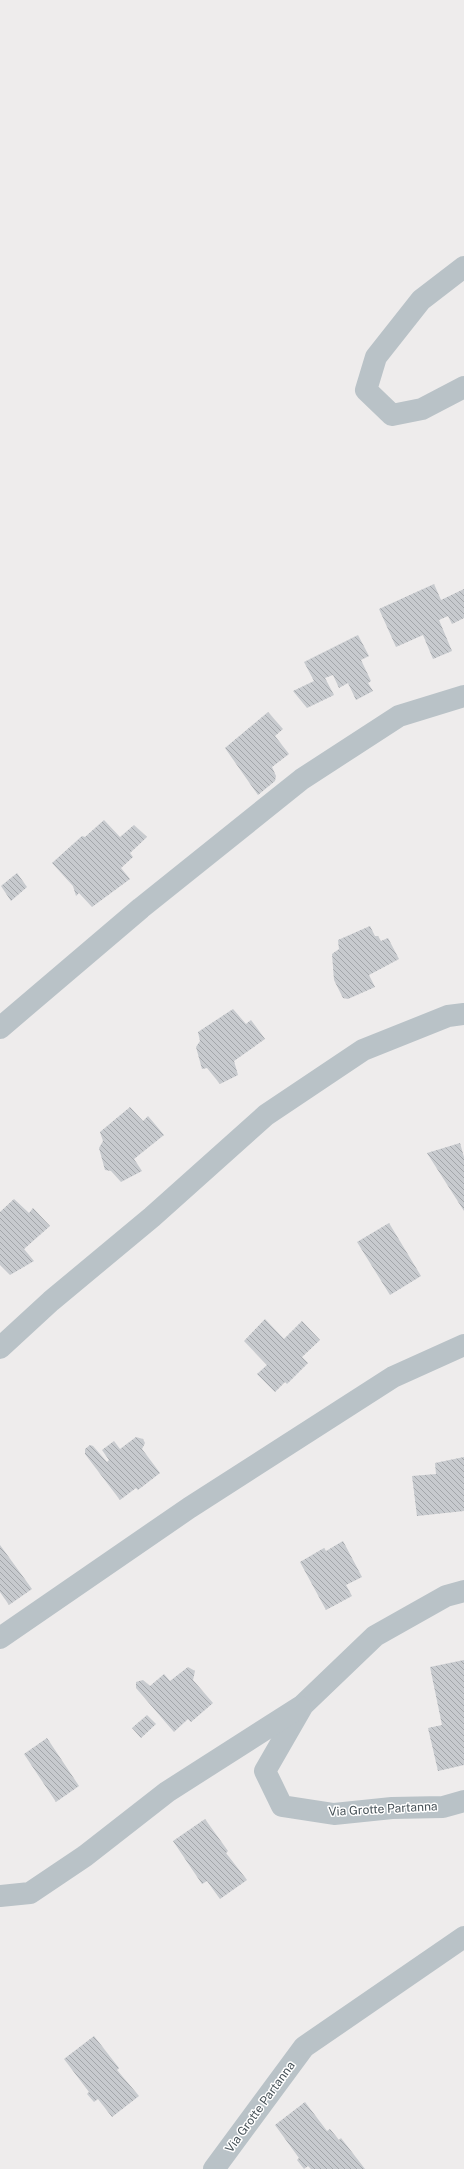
<svg xmlns="http://www.w3.org/2000/svg" width="464" height="2169" font-family="'Public Sans',sans-serif">
<style>
.building{fill:url(#building-back-hatch)}
.lines{fill:none;stroke-linecap:round;stroke-linejoin:round}
.minor{stroke:#b9c2c7;stroke-width:22}
.labels{text-anchor:middle;dominant-baseline:central;stroke-width:3;stroke-linejoin:round;paint-order:stroke}
.street-label{font-size:12px;fill:#465157;stroke:#fff}
</style>
<defs>
<pattern id="building-back-hatch" width="6" height="6" patternUnits="userSpaceOnUse"><rect width="6" height="6" fill="#c7cace"/><path d="M-1 5l2 2M0 0l6 6M5-1l2 2" fill="none" stroke="#a3a6aa"/></pattern>
</defs>
<rect width="100%" height="100%" fill="#eeecec"/>
<!-- building -->
<g class="building">
<polygon points="434,584 441,600 464,589 464,618 452,624 448,616 439,620 452,651 433,659 423,635 396,647 379,609"/>
<polygon points="358,635 369,656 361,660 371,681 368,683 373,691 356,700 348,683 339,688 333,675 325,678 334,695 307,708 293,691 314,681 304,662"/>
<polygon points="268,712 283,729 275,736 289,754 272,767 276,776 275,781 258,795 225,748"/>
<polygon points="104,820 120,837 134,825 147,837 130,853 133,857 121,868 130,879 92,907 79,893 76,896 73,886 52,863 82,836 85,837"/>
<polygon points="17,873 27,887 11,901 1,886"/>
<polygon points="370,926 375,936 378,936 381,941 388,938 399,959 369,975 375,987 348,999 343,998 334,980 332,954 339,949 338,940"/>
<polygon points="233,1009 246,1024 251,1020 265,1039 234,1061 238,1075 220,1084 207,1068 202,1069 196,1047 200,1041 198,1032"/>
<polygon points="130,1107 143,1121 148,1116 164,1135 134,1159 142,1171 121,1182 111,1171 105,1170 99,1148 103,1141 100,1132"/>
<polygon points="460,1143 464,1157 464,1211 427,1153"/>
<polygon points="14,1199 29,1213 33,1208 50,1226 24,1249 34,1261 10,1275 0,1265 0,1212"/>
<polygon points="389,1223 421,1276 390,1295 357,1242"/>
<polygon points="265,1319 284,1339 302,1321 320,1340 302,1357 308,1363 287,1384 285,1382 275,1392 257,1374 267,1365 244,1341"/>
<polygon points="136,1437 143,1439 145,1443 142,1449 160,1473 138,1490 136,1488 120,1500 85,1454 85,1449 90,1445 93,1446 107,1462 109,1460 102,1450 114,1441 120,1449"/>
<polygon points="464,1457 464,1511 417,1516 412,1476 436,1474 435,1463"/>
<polygon points="343,1541 362,1577 346,1585 352,1596 326,1610 300,1562 324,1548 326,1551"/>
<polygon points="0,1545 32,1589 9,1605 0,1592"/>
<polygon points="464,1660 464,1765 438,1771 428,1728 442,1725 430,1667"/>
<polygon points="188,1667 195,1671 193,1680 213,1703 191,1722 188,1719 174,1732 136,1688 136,1682 143,1680 150,1686 164,1674 170,1681"/>
<polygon points="147,1715 156,1724 141,1738 132,1728"/>
<polygon points="47,1738 79,1786 56,1802 24,1754"/>
<polygon points="205,1819 228,1851 226,1853 247,1880 220,1899 207,1881 202,1884 173,1841"/>
<polygon points="94,2036 119,2068 117,2070 139,2096 112,2117 98,2099 94,2102 87,2094 89,2092 64,2059"/>
<polygon points="305,2102 327,2131 330,2129 339,2140 341,2138 365,2169 311,2169 308,2166 304,2169 297,2160 299,2158 275,2125"/>
</g>
<g class="lines">
<!-- minor -->
<g class="minor">
<polyline points="464,267 421,300 376,357 366,390 392,415 422,409 464,387"/>
<polyline points="0,1028 141,908 302,779 399,716 464,696"/>
<polyline points="0,1348 51,1301 152,1217 266,1115 363,1050 448,1016 464,1014"/>
<polyline points="464,1591 446,1596 375,1636 303,1705 265,1771 282,1806 334,1814 392,1808 443,1807 464,1801"/>
<polyline points="0,1638 189,1508 393,1377 464,1345"/>
<polyline points="0,1896 30,1893 85,1856 167,1792 300,1707"/>
<polyline points="214,2169 304,2047 464,1937"/>
</g>
</g>
<g class="labels">
<!-- street labels -->
<g class="street-label">
<text transform="translate(383 1809) rotate(-3)">Via Grotte Partanna</text>
<text transform="translate(260 2107) rotate(-54)">Via Grotte Partanna</text>
</g>
</g>
</svg>
